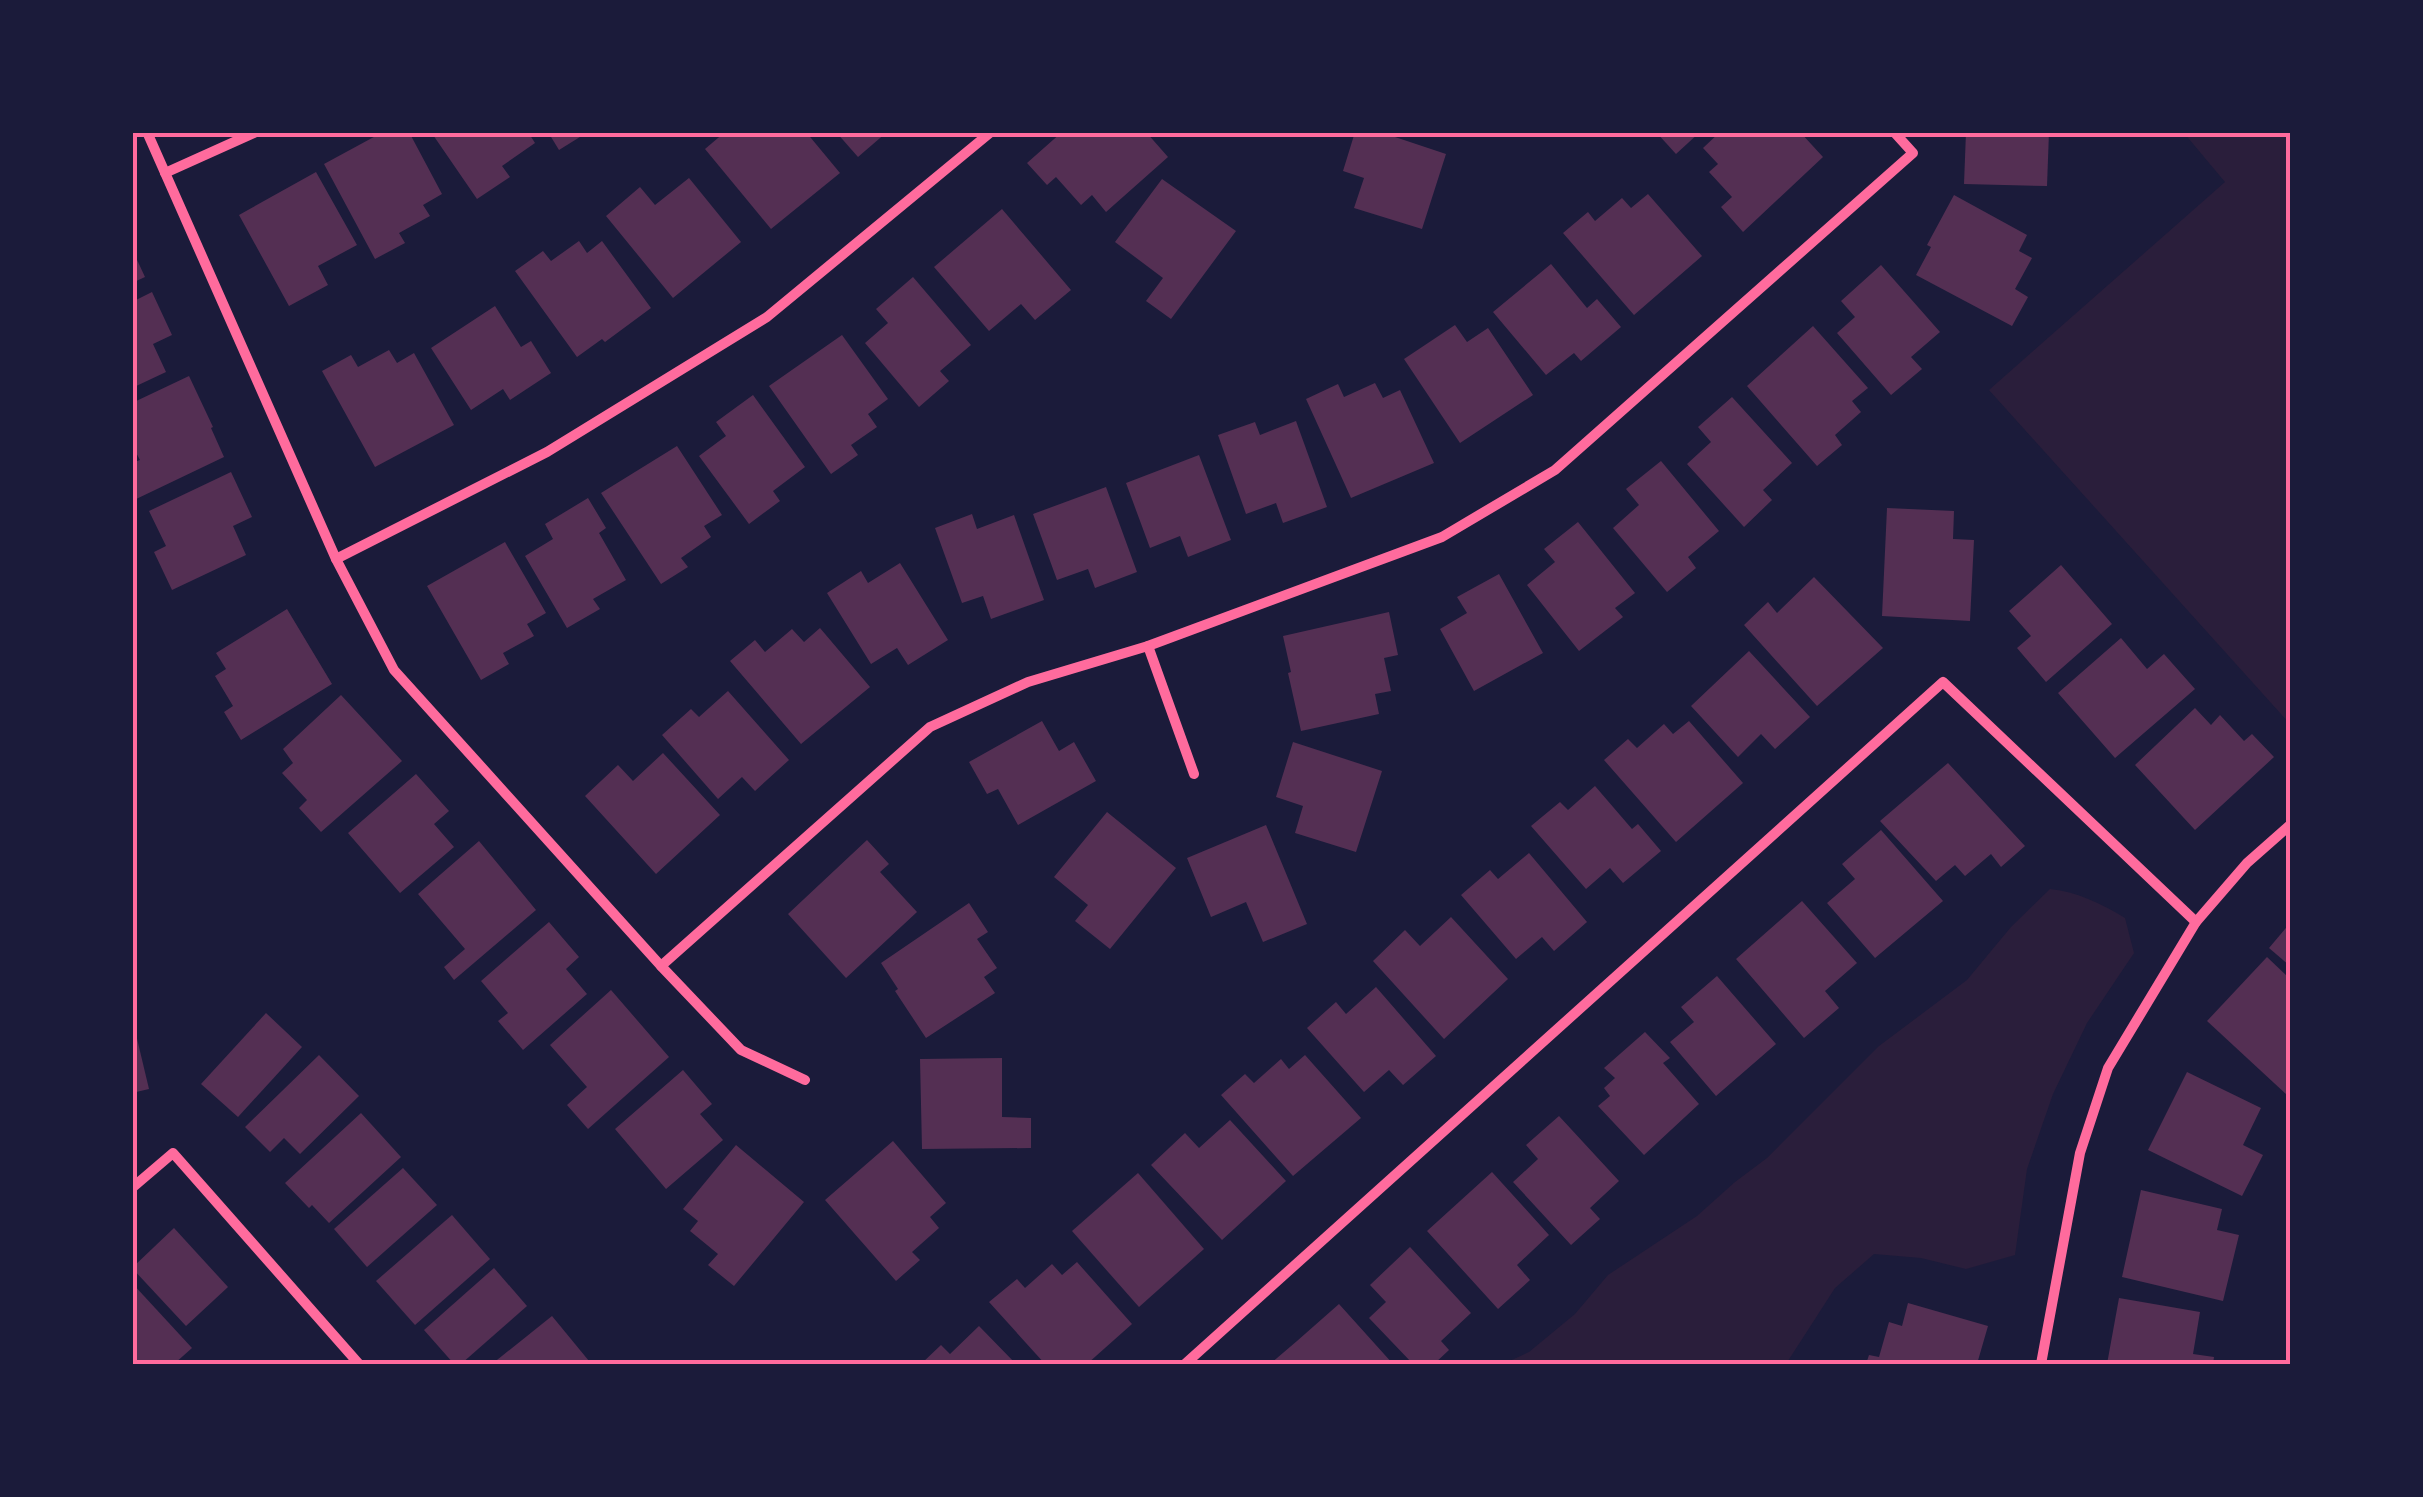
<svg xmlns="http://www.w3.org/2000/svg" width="2423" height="1497" font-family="'Noto Serif',serif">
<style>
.green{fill:#2a1e3b}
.building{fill:#542f53}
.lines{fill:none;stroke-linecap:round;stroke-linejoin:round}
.minor{stroke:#ff6b9d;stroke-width:10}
.neatline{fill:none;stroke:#ff6b9d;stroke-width:4}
</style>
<rect width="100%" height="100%" fill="#1b1b3a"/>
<!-- green -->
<g class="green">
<polygon points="2184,133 2290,133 2290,724 1989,390 2225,182"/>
<path d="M2050,889C2078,892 2102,904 2125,918L2134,953L2087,1023L2053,1094L2027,1169L2015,1255L1966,1269L1921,1258L1874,1254L1835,1288L1786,1364H1503L1529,1352L1575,1314L1608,1275L1697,1216L1735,1182L1767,1158L1879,1046L1967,980L2011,927Z"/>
</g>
<!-- building -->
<g class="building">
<polygon points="383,132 409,132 442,194 423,205 430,216 399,233 405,243 375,259 324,164"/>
<polygon points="431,132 528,132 535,143 502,166 510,177 477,199"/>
<polygon points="548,132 588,132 559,150"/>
<polygon points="725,132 806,132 840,173 771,229 705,149"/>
<polygon points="836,132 887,132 858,157"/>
<polygon points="1062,132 1146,132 1168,157 1106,212 1092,195 1081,205 1056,177 1047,185 1027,163"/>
<polygon points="1355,132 1380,132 1446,154 1422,229 1354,208 1364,178 1343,171"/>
<polygon points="1656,132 1700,132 1676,154"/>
<polygon points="1720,132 1800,132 1823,157 1743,232 1721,207 1732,197 1709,172 1718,164 1703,148"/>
<polygon points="1966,132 2049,132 2047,186 1964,184"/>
<polygon points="316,172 357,245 318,266 328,285 289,306 239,215"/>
<polygon points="689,178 741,242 673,298 606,216 640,187 655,205"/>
<polygon points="1162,179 1236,231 1171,319 1146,301 1163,278 1115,242"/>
<polygon points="1648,194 1702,256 1634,315 1563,233 1588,212 1595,221 1622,198 1631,208"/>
<polygon points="1954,195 2027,235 2019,251 2032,258 2015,289 2028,297 2012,326 1916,275 1931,247 1927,245"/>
<polygon points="1002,209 1071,290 1035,320 1021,304 989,331 934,267"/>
<polygon points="579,241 587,253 602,241 651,308 605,342 602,339 577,357 515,271 543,251 551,261"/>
<polygon points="132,249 145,277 132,283"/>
<polygon points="1551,264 1587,308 1597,299 1621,327 1581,361 1574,353 1546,375 1493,312"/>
<polygon points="1881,265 1940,332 1911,357 1922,369 1891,395 1837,333 1855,317 1841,301"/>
<polygon points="913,277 971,345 940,371 949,381 919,407 865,343 888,323 876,309"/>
<polygon points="152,292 172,335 153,344 166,372 132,388 132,302"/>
<polygon points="495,306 521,347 531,341 551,373 510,400 503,389 471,410 431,348"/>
<polygon points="1455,325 1467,342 1488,328 1533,395 1460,443 1404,359"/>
<polygon points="1813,326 1868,388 1852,401 1861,412 1835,435 1842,445 1817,466 1747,386"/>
<polygon points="842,335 888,399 868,414 877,427 851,445 858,455 831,474 769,386"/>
<polygon points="389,350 397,363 414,353 454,425 375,467 322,371 351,355 358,367"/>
<polygon points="189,376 213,427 211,428 224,457 132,501 132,463 140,460 132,445 132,403"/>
<polygon points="1375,383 1383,398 1400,390 1434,463 1351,498 1306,399 1338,384 1344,397"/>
<polygon points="753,395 805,467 773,491 780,501 749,524 699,456 726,436 716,422"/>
<polygon points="1732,397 1792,463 1763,490 1772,500 1744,527 1687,464 1711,442 1698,427"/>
<polygon points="1296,421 1327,507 1283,523 1276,503 1246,514 1218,435 1255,422 1260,435"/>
<polygon points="677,446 722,515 704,526 711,537 681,558 688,567 661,584 601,493"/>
<polygon points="1199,455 1231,540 1188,557 1180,536 1150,548 1126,483"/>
<polygon points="1661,461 1719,531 1688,557 1696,568 1667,592 1613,528 1639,505 1626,489"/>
<polygon points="231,472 252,517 233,526 246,555 172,590 154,552 166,546 149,511"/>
<polygon points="1106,487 1137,572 1095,588 1088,569 1057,580 1033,514"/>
<polygon points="588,498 606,528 599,533 626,580 593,599 600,609 567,628 525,556 553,539 545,524"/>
<polygon points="1887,508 1954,511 1953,539 1974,540 1970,621 1882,616"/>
<polygon points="972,514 977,529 1014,515 1044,600 991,619 983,596 962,603 935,528"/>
<polygon points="1578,522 1635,593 1615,608 1623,617 1579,651 1527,585 1555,562 1544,549"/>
<polygon points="505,542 546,613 527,624 534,636 503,653 509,664 481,680 427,586"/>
<polygon points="900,563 948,640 908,665 897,648 871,664 827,593 861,571 868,583"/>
<polygon points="2061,565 2112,624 2046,682 2017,648 2031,636 2009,611"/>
<polygon points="1499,574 1543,653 1474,691 1440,629 1467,613 1457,597"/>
<polygon points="1814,577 1883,648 1817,706 1744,625 1768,602 1777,613"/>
<polygon points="287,609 332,684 241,740 224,712 233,706 215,676 226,669 216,653"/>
<polygon points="1389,612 1398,655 1384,658 1391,691 1375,694 1379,714 1301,731 1288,673 1291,672 1283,636"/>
<polygon points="820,628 870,687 801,744 730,661 755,640 765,652 792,629 804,642"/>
<polygon points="2121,638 2147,669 2164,654 2195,689 2115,758 2058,693"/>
<polygon points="1749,651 1810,717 1775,749 1761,734 1738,757 1691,706"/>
<polygon points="728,691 789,760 755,791 742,777 718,799 662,735 691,709 699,717"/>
<polygon points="341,695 402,761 321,832 299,808 307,800 282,773 293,763 283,749"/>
<polygon points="2195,708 2211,725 2220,715 2244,741 2252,734 2274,757 2195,830 2135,765"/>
<polygon points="1042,721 1059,751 1074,742 1096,781 1018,825 998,789 987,794 969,762"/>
<polygon points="1689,721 1743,783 1676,842 1604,760 1628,739 1637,748 1664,724 1673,734"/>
<polygon points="1293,742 1382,771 1356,852 1295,833 1303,806 1276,797"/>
<polygon points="663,753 720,815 656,874 585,796 618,765 633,781"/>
<polygon points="1948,763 2025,846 2001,867 1991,854 1965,876 1955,865 1936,881 1880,821"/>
<polygon points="416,774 449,811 434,824 454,847 400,893 348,833"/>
<polygon points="1595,786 1632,829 1638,824 1661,851 1623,883 1610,868 1586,889 1531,826 1560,802 1568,810"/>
<polygon points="1107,812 1176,868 1110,949 1075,921 1088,905 1054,877"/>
<polygon points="1266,825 1307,924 1263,942 1246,902 1211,917 1187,858"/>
<polygon points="1881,830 1943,901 1875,958 1827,903 1855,879 1842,864"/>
<polygon points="867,840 889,864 880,872 917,912 846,978 788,914"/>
<polygon points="479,841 536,910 454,980 444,967 465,949 418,894"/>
<polygon points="1529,853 1587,922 1554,951 1542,937 1516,959 1461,895 1490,870 1498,879"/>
<polygon points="1802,901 1857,963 1825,991 1839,1008 1804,1038 1736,959"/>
<polygon points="969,903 988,932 977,939 997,968 984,977 995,993 926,1038 895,991 898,989 881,963"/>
<polygon points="1451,917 1508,979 1444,1039 1373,961 1405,930 1420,946"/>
<polygon points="549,922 579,957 566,969 587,994 523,1050 498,1021 508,1013 481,981"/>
<polygon points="2290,923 2290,966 2269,948"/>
<polygon points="2267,957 2290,979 2290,1091 2287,1095 2207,1021"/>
<polygon points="1717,976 1776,1044 1716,1096 1670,1042 1694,1022 1681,1007"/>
<polygon points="1376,987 1436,1056 1403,1085 1389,1070 1364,1092 1307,1028 1336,1002 1346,1014"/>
<polygon points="611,990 669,1057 588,1129 567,1105 587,1087 550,1045"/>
<polygon points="266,1013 302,1047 238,1117 201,1084"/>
<polygon points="134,1026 149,1089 132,1093 132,1027"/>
<polygon points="1645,1032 1670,1058 1663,1063 1699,1104 1644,1155 1598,1106 1610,1096 1604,1088 1615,1078 1604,1068"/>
<polygon points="319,1055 359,1096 300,1154 284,1138 270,1152 245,1127"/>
<polygon points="1305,1055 1361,1118 1293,1176 1221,1095 1245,1074 1254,1083 1281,1059 1289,1069"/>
<polygon points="1002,1058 1002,1117 1031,1118 1031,1148 922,1149 920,1059"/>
<polygon points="683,1070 712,1104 700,1114 723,1140 666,1189 615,1129"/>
<polygon points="2187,1072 2261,1108 2243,1145 2263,1155 2242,1196 2148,1150"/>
<polygon points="361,1113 401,1157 329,1223 312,1205 309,1208 285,1183"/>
<polygon points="1559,1116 1619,1181 1590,1208 1600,1219 1571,1245 1513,1182 1538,1159 1526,1145"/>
<polygon points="1230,1120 1286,1181 1222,1240 1151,1165 1185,1133 1199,1148"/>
<polygon points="893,1141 946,1203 930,1217 939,1228 912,1252 920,1260 896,1281 825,1200"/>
<polygon points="736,1145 804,1202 734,1286 708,1265 718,1254 690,1231 698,1221 683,1209"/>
<polygon points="403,1168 437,1205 367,1267 334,1229"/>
<polygon points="1492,1172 1549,1235 1517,1265 1530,1280 1498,1309 1427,1231"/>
<polygon points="1138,1173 1204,1249 1139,1307 1072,1231"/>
<polygon points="2141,1190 2222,1209 2217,1230 2239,1235 2223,1301 2122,1277"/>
<polygon points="452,1215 490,1259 415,1325 376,1281"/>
<polygon points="174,1228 228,1287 186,1326 132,1268"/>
<polygon points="1410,1247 1471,1313 1441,1341 1449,1350 1434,1364 1413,1364 1369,1318 1386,1302 1370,1285"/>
<polygon points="1077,1262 1132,1324 1087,1364 1045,1364 989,1302 1017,1279 1025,1288 1052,1264 1062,1275"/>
<polygon points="494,1268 527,1306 461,1364 454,1364 424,1330"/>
<polygon points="132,1283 192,1348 174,1364 132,1364"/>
<polygon points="2119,1298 2200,1312 2193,1354 2214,1357 2213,1364 2107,1364"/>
<polygon points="1908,1303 1988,1326 1977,1364 1866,1364 1869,1355 1879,1357 1889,1322 1902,1326"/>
<polygon points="1339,1304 1393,1364 1270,1364 1297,1341"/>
<polygon points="552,1316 589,1361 585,1364 492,1364"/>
<polygon points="979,1326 1016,1364 921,1364 941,1345 950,1354"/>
</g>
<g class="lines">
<!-- minor -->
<g class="minor">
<polyline points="147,132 336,559 394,670 661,966 741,1050 805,1080"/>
<polyline points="165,173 256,132"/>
<polyline points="336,559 547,452 767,317 991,132"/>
<polyline points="1148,646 1194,774"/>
<polyline points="661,966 930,727 1028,682 1148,646 1442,537 1555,470 1913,153 1894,132"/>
<polyline points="132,1188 173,1153 359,1364"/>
<polyline points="1185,1364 1943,682 2196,922"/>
<polyline points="2041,1364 2080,1153 2108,1068 2196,922 2247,863 2290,825"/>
</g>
</g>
<!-- border -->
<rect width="2423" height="1497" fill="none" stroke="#1b1b3a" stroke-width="270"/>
<rect x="135" y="135" width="2153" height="1227" class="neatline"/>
</svg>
